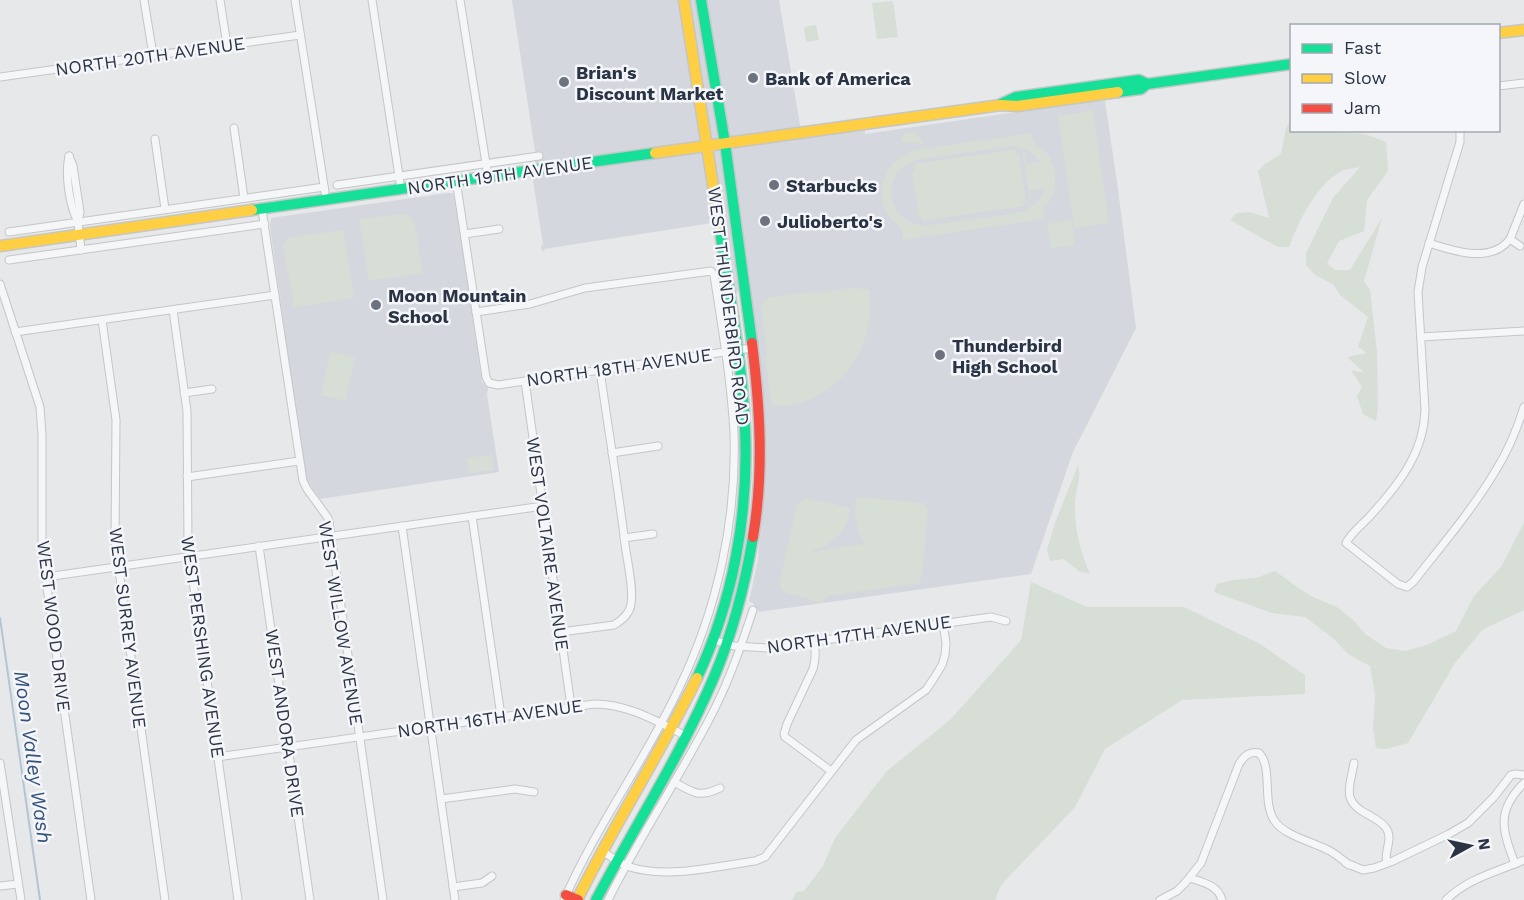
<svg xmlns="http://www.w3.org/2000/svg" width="1524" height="900" font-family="'Work Sans',sans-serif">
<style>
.built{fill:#d4d7dd}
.green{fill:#d6ded6;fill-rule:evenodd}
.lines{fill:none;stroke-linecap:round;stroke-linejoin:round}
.stream{stroke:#b4c4d5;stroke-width:2}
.street-casing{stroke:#c4c6c8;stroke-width:9}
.fast-casing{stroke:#c4c6c8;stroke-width:13}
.slow-casing{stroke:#c4c6c8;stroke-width:13}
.jam-casing{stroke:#c4c6c8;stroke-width:13}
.street{stroke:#f5f6f7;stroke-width:7}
.fast{stroke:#16e098;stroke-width:10}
.slow{stroke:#ffcf43;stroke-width:10}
.jam{stroke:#f24e42;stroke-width:10}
.poi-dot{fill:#6c737f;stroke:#f4f6f9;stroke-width:2}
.labels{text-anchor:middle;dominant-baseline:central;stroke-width:5;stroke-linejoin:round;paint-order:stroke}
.street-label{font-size:18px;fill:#2b3445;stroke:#f4f6f9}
.poi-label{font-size:18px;font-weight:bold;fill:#2b3445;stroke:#f4f6f9;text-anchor:start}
.water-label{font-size:20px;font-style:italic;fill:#34527a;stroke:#f4f6f9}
</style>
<rect width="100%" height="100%" fill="#e6e8ea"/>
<!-- built -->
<g class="built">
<polygon points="512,0 779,0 801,131 864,123 865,134 1086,102 1105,101 1117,182 1136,328 1073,452 1031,574 759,612 753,603 749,601 758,560 761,516 748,291 736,293 725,221 563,246 544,249 545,251 542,251 541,246 543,245 533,180 535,169 535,151"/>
<polygon points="448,193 452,193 455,197 482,382 488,388 487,395 499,472 320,499 306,479 304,468 270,227 271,218"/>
</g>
<!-- green -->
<g class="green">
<polygon points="893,1 898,37 877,39 872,3"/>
<polygon points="816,25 819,40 806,42 804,27"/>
<polygon points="1093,110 1109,223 1074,228 1058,116"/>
<path d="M1291,121L1292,130L1337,131L1340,133L1365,134L1386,142L1388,171L1367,200L1364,231L1339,241L1327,263L1335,270H1350L1382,218L1364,281L1370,290L1377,352L1378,408L1376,421L1363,414L1357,396L1362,387L1351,370L1365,373L1347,357L1367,353L1358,347L1368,317L1339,294L1334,285L1315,275L1306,265V253L1333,198L1360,167C1354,168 1347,169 1342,171C1316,184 1299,221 1289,247H1278L1230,220L1237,213L1250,212L1269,218L1258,171L1265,164L1281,154L1286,128Z"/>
<polygon points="915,132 923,141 922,144 901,142 902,134"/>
<path d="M1032,133C1032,134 1034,141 1034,142C1037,147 1045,150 1048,155C1060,173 1057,194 1044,209L1045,219L903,240C903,237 903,233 902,230C899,224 890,219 886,212C873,184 890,155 919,149ZM1013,146L1030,151L1040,161L1026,164L1024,150H1022L1030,200H1031L1030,190L1045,189C1040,202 1031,210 1017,213L923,226C883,219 880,169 920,159Z"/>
<polygon points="1016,149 1016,155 1019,155 1026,201 1023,202 1024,206 922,221 921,217 919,217 912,171 915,170 914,164"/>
<polygon points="406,214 414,220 423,273 369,281 359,219"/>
<polygon points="1071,220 1075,245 1051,248 1047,224"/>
<polygon points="343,230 354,298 294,307 283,245 289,237"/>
<path d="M850,288L869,289C877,337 849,389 800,403C791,405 781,406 772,407L765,358L767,353L761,306L768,297L810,292L816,293Z"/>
<polygon points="330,352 355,357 346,401 321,395"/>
<polygon points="492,455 494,470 469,473 467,458"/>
<path d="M1078,465C1082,478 1075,490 1075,503C1074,528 1080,551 1090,574L1079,571L1064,559L1050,561L1047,550L1055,523Z"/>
<path d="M856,497L924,503L928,510L922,577H920L921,583L828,596L822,603L782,591L779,583L797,505L807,498L850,508C849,530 833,545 813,550L817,554V551L864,544C856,528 854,515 856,497Z"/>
<polygon points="1524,523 1524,610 1482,630 1455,663 1408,743 1386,749 1376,748 1373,728 1375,695 1370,666 1348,654 1334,639 1305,617 1272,613 1214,592 1217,584 1233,580 1256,578 1275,571 1300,589 1315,598 1337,607 1353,620 1364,633 1386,648 1405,651 1427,645 1456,631 1474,596 1501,567"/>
<polygon points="1031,582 1087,607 1184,607 1260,644 1305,675 1305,694 1182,700 1105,749 1075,807 1001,885 995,900 792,900 796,892 804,891 823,866 835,838 886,772 951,719 1021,640"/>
</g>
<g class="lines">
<!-- stream -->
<polyline class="stream" points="0,618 40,900"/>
<defs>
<g id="street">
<polyline points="144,0 153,55"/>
<polyline points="220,0 227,45"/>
<polyline points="295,0 325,192"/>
<polyline points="372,0 401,189"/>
<polyline points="460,0 488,176"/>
<polyline points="0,77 300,35"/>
<polyline points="1498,86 1524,83"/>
<polyline points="234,128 244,198"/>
<path d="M1460,130V142L1432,234L1422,267L1418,292L1425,410C1424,453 1399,484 1371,515C1362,525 1352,532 1346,543L1398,584L1407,587L1414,581C1442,545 1473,509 1496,470C1508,451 1517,429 1524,407"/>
<polyline points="155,139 165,209"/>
<polyline points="69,156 73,166 80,212 78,222 81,250"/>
<path d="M69,156C65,174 69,205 78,222"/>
<polyline points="456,180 486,377 489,383 498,385 752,348"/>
<polyline points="337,185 539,156"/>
<polyline points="262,210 303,481 307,489 328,518 329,522 383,900"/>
<polyline points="9,232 324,187"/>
<polyline points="465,234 499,229"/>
<polyline points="1510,239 1520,246"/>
<path d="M1429,243C1453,251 1491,264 1510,239L1524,204"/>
<polyline points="9,260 265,224"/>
<polyline points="0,284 40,407 42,435 42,552 91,900"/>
<polyline points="173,310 187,411 188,546 238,900"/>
<path d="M476,312L530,304L585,288L711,271L714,275C722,327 731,379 734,433C737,520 717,610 679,688C645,761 596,826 564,900"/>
<polyline points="102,320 116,420 115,542 165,900"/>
<polyline points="15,332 275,295"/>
<polyline points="1421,337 1524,331"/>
<polyline points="525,381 571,706"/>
<polyline points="184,393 212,389"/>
<polyline points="612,453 658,446"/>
<polyline points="187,477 299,461"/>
<polyline points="472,516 501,716"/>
<polyline points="402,526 455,900"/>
<polyline points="624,538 653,534"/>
<polyline points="259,546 310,900"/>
<polyline points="46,577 543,506"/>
<path d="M561,632L614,625C622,620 630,614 631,604C634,588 627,561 625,544C618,486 608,428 600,370"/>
<polyline points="713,640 734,646 767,648 991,617 1006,621"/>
<path d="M814,642C816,652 816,659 813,669L787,724L784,734L785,737L831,771"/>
<path d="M217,757L594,704C628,704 656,721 686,736"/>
<polyline points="0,763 21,900"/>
<path d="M1354,763C1350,787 1341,801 1367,814C1374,818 1382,822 1386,828C1394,839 1383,852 1387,863"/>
<path d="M674,782C694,793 699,798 720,788"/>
<polyline points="441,799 515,789 534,792"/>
<path d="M602,851C611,857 620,864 630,867C667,879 718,866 755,861L765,857L856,740L926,690L934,678L942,665L945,655L946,643L943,623"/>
<polyline points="1346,863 1363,870 1374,868 1393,861 1449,834 1468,823 1494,797 1511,775 1516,774 1524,775"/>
<path d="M1515,864C1502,829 1496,811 1524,783"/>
<path d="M1190,878C1202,882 1218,885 1222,900"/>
<polyline points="0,886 18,884"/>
<polyline points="453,887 482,883 492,876"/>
<path d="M608,900C641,834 682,774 715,708C731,676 742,643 753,610"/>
<path d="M1160,900L1177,891L1185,883L1201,863L1239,764C1244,756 1249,751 1259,753C1273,767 1262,801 1274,820C1282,835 1316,843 1330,851C1337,855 1343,860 1349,865"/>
<path d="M1446,900C1468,878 1497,872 1524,860"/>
</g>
<g id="fast">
<polyline points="701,0 725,143 752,343"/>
<polyline points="1118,92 1141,89 1147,84 1292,64"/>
<polyline points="1001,104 1016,97 1139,80 1147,84"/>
<polyline points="252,210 655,153"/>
<path d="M697,678C733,601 749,514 745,429C742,360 729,292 719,224"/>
<path d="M596,900C635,826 681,755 714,677C733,632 745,585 753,537"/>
</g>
<g id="slow">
<polyline points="684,0 719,224"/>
<polyline points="1498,33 1524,30"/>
<polyline points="655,153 1001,105 1017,106 1118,92"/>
<polyline points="0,246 252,210"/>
<path d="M577,900C614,825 660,754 697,678"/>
</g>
<g id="jam">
<path d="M752,343C760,408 764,472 753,537"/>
<polyline points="566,895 578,900"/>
</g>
</defs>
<!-- street casing -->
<use href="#street" class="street-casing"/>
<!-- fast casing -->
<use href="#fast" class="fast-casing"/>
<!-- slow casing -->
<use href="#slow" class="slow-casing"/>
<!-- jam casing -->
<use href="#jam" class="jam-casing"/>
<!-- street -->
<use href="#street" class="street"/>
<!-- fast -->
<use href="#fast" class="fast"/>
<!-- slow -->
<use href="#slow" class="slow"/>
<!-- jam -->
<use href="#jam" class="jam"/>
</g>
<!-- markers -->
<g class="poi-dot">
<circle cx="753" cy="78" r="6"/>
<circle cx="564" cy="82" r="6"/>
<circle cx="774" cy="185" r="6"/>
<circle cx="765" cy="221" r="6"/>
<circle cx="376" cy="305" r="6"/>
<circle cx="940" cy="355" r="6"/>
</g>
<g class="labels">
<!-- street labels -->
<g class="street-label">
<text transform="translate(150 56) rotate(-8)">NORTH 20TH AVENUE</text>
<text transform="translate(500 175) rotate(-8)">NORTH 19TH AVENUE</text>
<text transform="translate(729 306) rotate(83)">WEST THUNDERBIRD ROAD</text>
<text transform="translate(619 367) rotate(-8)">NORTH 18TH AVENUE</text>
<text transform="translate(548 544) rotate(82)">WEST VOLTAIRE AVENUE</text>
<text transform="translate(341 623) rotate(81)">WEST WILLOW AVENUE</text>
<text transform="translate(54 626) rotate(83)">WEST WOOD DRIVE</text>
<text transform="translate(128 628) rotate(83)">WEST SURREY AVENUE</text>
<text transform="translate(859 634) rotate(-8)">NORTH 17TH AVENUE</text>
<text transform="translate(203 647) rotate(82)">WEST PERSHING AVENUE</text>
<text transform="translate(490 718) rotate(-8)">NORTH 16TH AVENUE</text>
<text transform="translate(285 723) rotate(82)">WEST ANDORA DRIVE</text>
</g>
<!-- poi labels -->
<g class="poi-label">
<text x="576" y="72">Brian's<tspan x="576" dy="21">Discount Market</tspan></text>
<text x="765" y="78">Bank of America</text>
<text x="786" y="185">Starbucks</text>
<text x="777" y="221">Julioberto's</text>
<text x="388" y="295">Moon Mountain<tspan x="388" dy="21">School</tspan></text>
<text x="952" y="345">Thunderbird<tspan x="952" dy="21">High School</tspan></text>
</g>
<!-- water labels -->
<g class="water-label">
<text transform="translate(33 757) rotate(82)">Moon Valley Wash</text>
</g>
</g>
<!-- legend -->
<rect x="1290" y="24" width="210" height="108" fill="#f4f6f9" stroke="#a4a8b1" stroke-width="1.5"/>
<rect x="1302" y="44" width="30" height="9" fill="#16e098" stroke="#a4a8b1" stroke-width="1.5"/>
<text x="1344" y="54" font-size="18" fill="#2b3445">Fast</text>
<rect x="1302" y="74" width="30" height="9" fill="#ffcf43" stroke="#a4a8b1" stroke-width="1.5"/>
<text x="1344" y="84" font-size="18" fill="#2b3445">Slow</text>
<rect x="1302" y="104" width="30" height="9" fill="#f24e42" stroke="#a4a8b1" stroke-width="1.5"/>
<text x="1344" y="114" font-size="18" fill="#2b3445">Jam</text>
<!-- north arrow -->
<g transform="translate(1470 846) rotate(82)" stroke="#f4f6f9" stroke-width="4.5" paint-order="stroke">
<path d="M0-4.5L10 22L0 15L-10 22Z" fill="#2b3445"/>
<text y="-9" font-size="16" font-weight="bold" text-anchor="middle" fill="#2b3445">N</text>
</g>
</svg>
